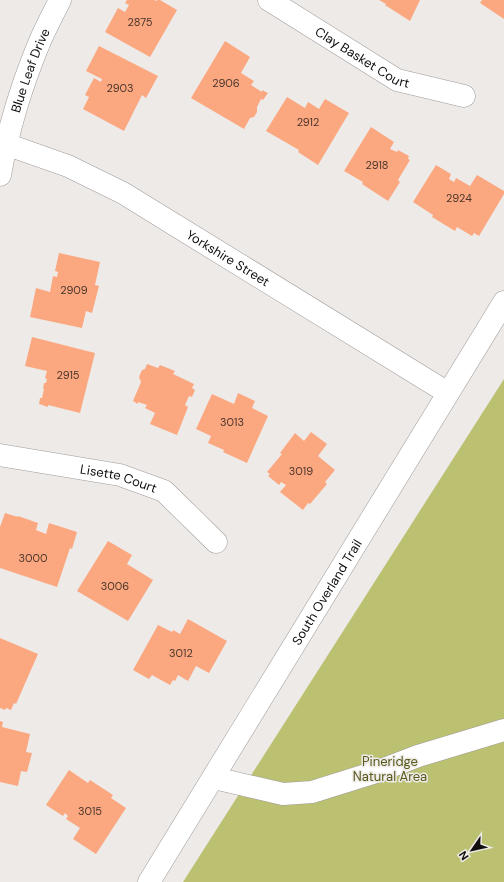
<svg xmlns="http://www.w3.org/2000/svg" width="504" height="882" font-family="'DM Sans',sans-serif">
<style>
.green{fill:#bcc171}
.building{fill:#fba881}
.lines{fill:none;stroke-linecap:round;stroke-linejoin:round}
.minor-casing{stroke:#9f9b99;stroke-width:23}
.minor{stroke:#fff;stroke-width:22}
.labels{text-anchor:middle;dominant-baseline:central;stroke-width:3;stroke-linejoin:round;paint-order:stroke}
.number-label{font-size:11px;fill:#4b352b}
.street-label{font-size:13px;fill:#100f0e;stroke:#eeeae8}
.park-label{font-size:13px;fill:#585b1b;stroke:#eeeae8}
</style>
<rect width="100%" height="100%" fill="#eeeae8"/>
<!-- green -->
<polygon class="green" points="504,379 504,882 183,882"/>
<!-- building -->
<g class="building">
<polygon points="127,0 154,0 156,1 157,0 160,0 177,10 150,57 105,32 118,8 125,12 129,5 125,3"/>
<polygon points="379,0 420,0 410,21 385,5 386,4"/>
<polygon points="482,0 504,0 504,19 480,3"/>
<polygon points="225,41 250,57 241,73 254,81 251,85 262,92 262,90 268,93 263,100 261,99 257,107 257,112 254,117 250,118 244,129 191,98"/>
<polygon points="99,46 158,76 146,98 142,95 124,131 83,109 89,97 85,95 94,78 101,82 102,79 86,71"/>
<polygon points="287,97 305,108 308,102 319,109 325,99 349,113 318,165 298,152 299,150 266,131"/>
<polygon points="371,127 394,142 390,149 397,152 398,150 409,156 408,159 410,160 398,180 400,182 388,201 362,184 363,182 344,171"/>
<polygon points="436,165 451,174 449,179 454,182 456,178 470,186 477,175 504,191 504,194 479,236 474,233 472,236 457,227 455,231 432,217 433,215 413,202"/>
<polygon points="59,253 100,262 95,285 99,286 92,313 86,311 82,328 30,317 36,288 50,292 53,276 57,277 58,272 55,271"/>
<polygon points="32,337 95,353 80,413 48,405 48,407 39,404 40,398 42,398 44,389 43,389 44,383 46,383 47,379 45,378 47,371 25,366"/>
<polygon points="147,364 158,368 160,365 175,371 173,374 194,384 192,388 195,390 192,397 189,396 185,405 188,407 177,435 150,424 155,413 145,408 147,405 138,402 138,404 133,401 141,382 139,377 142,370 145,369"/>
<polygon points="238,393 255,401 252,408 268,416 247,463 223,452 224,450 208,443 211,436 196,429 212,394 234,404"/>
<polygon points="311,432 327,444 318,456 335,470 325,482 327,484 310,504 308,503 303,510 280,492 286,485 281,482 279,485 268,476 270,474 267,472 282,454 280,453 295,433 304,441"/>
<polygon points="5,513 18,517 18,516 38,523 36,530 46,534 49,523 77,532 72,549 70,548 57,587 0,568 0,527"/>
<polygon points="108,541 132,555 127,564 153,580 128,621 77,591"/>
<polygon points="188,619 227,641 209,673 196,666 188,681 178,675 175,681 173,680 170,685 152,675 149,679 133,670 158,625 172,632 173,630 180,634"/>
<polygon points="0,638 38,654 16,704 14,703 11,710 6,708 5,710 0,708"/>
<polygon points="0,721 3,722 2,727 30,734 26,752 32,753 27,772 21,771 18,786 0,782"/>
<polygon points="69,770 88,783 90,780 113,795 111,798 126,808 96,854 73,839 80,828 66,819 68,816 65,813 63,816 46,805"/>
</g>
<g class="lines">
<defs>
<g id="minor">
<path id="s1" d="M269,0L397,80L464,96"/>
<path id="s2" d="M0,142L68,166L123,193L448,393"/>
<path id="s3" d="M0,175C8,130 22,84 40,41C46,27 53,14 60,0"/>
<path id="s4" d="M0,455L120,475L164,491L216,542"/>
<polyline points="214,778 283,794 312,792 379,771 418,756 504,730"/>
<path id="s5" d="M149,882L504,302"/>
</g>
</defs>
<!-- minor casing -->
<use href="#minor" class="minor-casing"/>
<!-- minor -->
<use href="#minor" class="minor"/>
</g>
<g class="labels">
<!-- number labels -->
<g class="number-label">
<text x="140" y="22">2875</text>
<text x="226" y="83">2906</text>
<text x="120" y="88">2903</text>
<text x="308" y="122">2912</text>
<text x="377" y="165">2918</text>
<text x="459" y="198">2924</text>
<text x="74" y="290">2909</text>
<text x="68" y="375">2915</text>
<text x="232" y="422">3013</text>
<text x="301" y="471">3019</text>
<text x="33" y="558">3000</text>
<text x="115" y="586">3006</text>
<text x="181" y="653">3012</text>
<text x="90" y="811">3015</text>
</g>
<!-- street labels -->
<g class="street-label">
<text stroke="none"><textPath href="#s1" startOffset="110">Clay Basket Court</textPath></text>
<text stroke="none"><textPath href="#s3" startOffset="109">Blue Leaf Drive</textPath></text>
<text stroke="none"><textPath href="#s2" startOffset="257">Yorkshire Street</textPath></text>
<text stroke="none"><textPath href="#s4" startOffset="121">Lisette Court</textPath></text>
<text stroke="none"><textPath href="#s5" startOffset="340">South Overland Trail</textPath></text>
</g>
<!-- park labels -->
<g class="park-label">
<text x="390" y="761">Pineridge<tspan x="390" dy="15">Natural Area</tspan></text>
</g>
</g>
<!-- north arrow -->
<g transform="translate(472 850) rotate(236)" stroke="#eeeae8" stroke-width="3" paint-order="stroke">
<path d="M0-3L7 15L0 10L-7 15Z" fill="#100f0e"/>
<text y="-6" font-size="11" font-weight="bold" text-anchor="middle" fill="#100f0e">N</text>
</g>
</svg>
